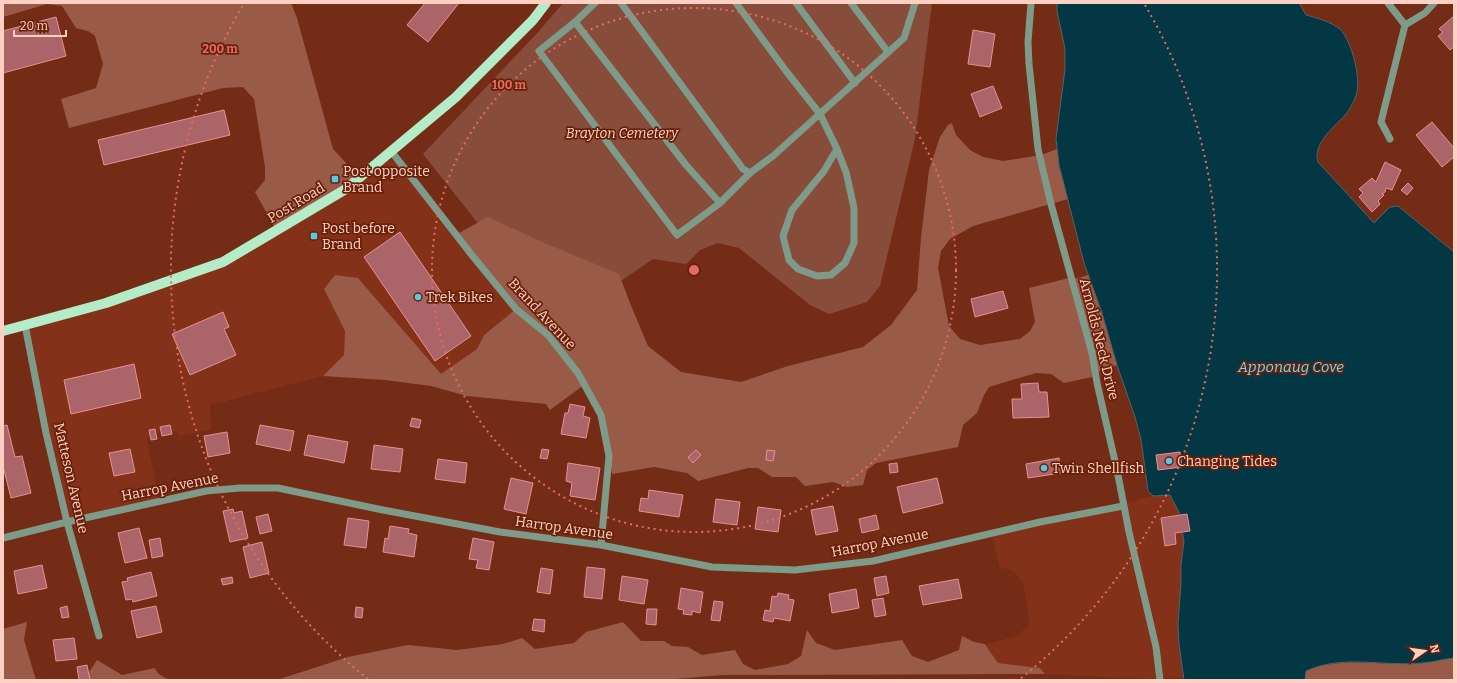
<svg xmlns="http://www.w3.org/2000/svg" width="1457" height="683" font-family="Bitter,serif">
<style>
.built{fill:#833119}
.green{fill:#884c3b}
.forest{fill:#9a5a48}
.water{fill:#033743;stroke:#4e6569}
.building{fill:#ab6569;stroke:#e98f94}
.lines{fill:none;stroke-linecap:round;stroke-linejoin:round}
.minor{stroke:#7e9a88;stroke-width:7}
.major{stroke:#b3ecc7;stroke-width:10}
.ring{fill:none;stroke:#e66b66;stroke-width:2;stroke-dasharray:2 4}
.poi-dot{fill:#59c8e4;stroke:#692009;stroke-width:1.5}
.labels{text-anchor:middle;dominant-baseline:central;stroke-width:3.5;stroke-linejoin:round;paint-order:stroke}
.park-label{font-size:14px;font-style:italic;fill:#f9d1c5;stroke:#692009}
.poi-label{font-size:14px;fill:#fed0c3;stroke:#692009;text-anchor:start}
.street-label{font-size:14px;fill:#fed0c3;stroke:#692009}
.water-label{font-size:15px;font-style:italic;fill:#5fdffe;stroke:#692009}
.centre{fill:#e66b66;stroke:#692009;stroke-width:2}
.ring-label{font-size:12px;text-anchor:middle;font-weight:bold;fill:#e66b66;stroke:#692009;stroke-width:3.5;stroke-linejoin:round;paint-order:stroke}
</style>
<rect width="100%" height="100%" fill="#752c16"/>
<!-- built -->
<g class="built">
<polygon points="397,155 516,310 484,335 477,349 441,375 358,278 324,289 345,331 344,355 323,376 226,401 223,403 221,402 210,404 211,430 180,436 174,431 157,432 147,438 159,501 67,522 27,327 226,262"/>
<polygon points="1170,495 1179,512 1184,541 1181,565 1181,583 1178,624 1179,644 1183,677 1157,679 1045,674 1040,668 998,663 986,644 1017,636 1028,626 1029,616 1023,582 1012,570 1000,568 992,536 1124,503 1153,496"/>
</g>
<!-- green -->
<polygon class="green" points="563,3 932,3 915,139 880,286 867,302 829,314 810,305 739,248 718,243 700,250 686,264 653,259 558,324 423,154 540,30"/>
<!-- forest -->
<g class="forest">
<polygon points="3,3 291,3 297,18 333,149 360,178 275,228 255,192 265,180 265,167 254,99 243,87 223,88 69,128 61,99 96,88 103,64 95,36 88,31 76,28 62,6 47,4 3,17"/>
<polygon points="952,123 956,135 970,150 983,157 1003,161 1041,155 1057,149 1059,165 1068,199 973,226 950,239 941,251 938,268 949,326 960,339 980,345 1020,339 1030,331 1035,322 1029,288 1073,277 1074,279 1088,275 1102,313 1117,365 1097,372 1097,376 1064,383 1051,374 1036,373 989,387 984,395 977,413 963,425 958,447 876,463 867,470 863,485 847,487 833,482 805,486 796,477 772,477 758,468 748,468 698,481 687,473 654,467 612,474 603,416 584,385 550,410 546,404 467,396 431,386 385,380 323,376 344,355 345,331 324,289 335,275 358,278 441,374 477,349 484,335 516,309 459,233 488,217 540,241 619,274 630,303 648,346 681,372 741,382 788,366 863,347 891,325 917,290 921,238 929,170 940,137 948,125"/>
<polygon points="27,622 24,640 36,680 3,680 3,629"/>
<polygon points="623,622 641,641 664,641 672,646 688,647 702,655 735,650 743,664 755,670 788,664 801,656 807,630 816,643 835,650 902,640 912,656 928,662 959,650 962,636 974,642 985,644 998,663 1040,668 1045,674 723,675 663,680 277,680 348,657 408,645 457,650 503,644 522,638 535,649 574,643 586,632"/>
<path d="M1454,658V680H1305L1306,671C1343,655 1384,667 1423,663C1433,662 1444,659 1454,658Z"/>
<path d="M97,660L122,675L155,668C158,676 165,678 172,680H84Z"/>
</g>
<!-- water -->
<path class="water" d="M1057,3H1299L1306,15C1317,18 1331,22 1340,29C1352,41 1363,83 1355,98C1353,104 1349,110 1346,114C1336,126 1312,143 1318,162L1374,223L1390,207L1398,206L1454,252V658C1444,659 1434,662 1423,663C1384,667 1343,654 1306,671L1305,680H1184L1179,644L1178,624L1181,583V565L1184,541L1179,512L1170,495L1153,496L1148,491L1141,439L1135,417L1117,365L1102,313L1084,263L1059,165L1056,139L1065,69V49L1057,11Z"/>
<!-- building -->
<g class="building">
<polygon points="425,3 459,3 428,42 407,25"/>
<polygon points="1454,16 1454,47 1450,50 1438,36 1443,32 1439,29"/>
<polygon points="56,17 66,56 3,73 3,31"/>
<polygon points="973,30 995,34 990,67 968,64"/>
<polygon points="993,86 1002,108 980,117 971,94"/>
<polygon points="224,110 230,135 104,165 98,140"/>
<polygon points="1432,122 1454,148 1454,157 1442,167 1416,135"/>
<polygon points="1385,162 1401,170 1392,190 1386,188 1385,192 1382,194 1384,195 1378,201 1380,204 1372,212 1359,197 1363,193 1359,189 1372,178 1376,182"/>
<polygon points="1408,183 1413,188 1407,195 1401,190"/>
<polygon points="400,232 471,336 435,361 364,257"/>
<polygon points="1003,291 1008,308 975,317 971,299"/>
<polygon points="223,312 229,327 224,329 236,355 190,375 172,334"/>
<polygon points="134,364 141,398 71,414 64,380"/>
<polygon points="1038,383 1039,392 1047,392 1049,417 1013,418 1012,399 1022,399 1021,384"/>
<polygon points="570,404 585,407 583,416 590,418 586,438 561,434 565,413 568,413"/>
<polygon points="412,418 421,420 419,428 410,426"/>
<polygon points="7,425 15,457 22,456 31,493 11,498 3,466 3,426"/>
<polygon points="170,425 172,434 162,436 160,427"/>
<polygon points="260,425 294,431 290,451 256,444"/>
<polygon points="155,429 157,439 151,440 149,430"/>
<polygon points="227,432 230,453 208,457 204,436"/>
<polygon points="308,435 348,442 344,463 304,455"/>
<polygon points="374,445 403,449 400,472 371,469"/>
<polygon points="130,449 135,472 114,476 109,453"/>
<polygon points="542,449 549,450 547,459 540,458"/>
<polygon points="696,450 701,455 693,463 688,457"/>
<polygon points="767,450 775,451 773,461 766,460"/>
<polygon points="1180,452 1182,467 1158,470 1156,455"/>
<polygon points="1059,458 1061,473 1028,478 1026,464"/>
<polygon points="438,459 467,463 465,483 435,479"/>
<polygon points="568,463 600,468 595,500 570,496 572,483 566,481"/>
<polygon points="897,463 898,472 890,473 889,464"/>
<polygon points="511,478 533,483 526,514 504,509"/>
<polygon points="937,478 943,503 903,513 897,487"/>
<polygon points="649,490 683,495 679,517 639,511 641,498 648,499"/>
<polygon points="716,499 740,502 737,525 713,522"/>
<polygon points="833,506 838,531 816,535 811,510"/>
<polygon points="758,507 781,510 778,532 755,529"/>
<polygon points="233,509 234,513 242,511 248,538 230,542 223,511"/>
<polygon points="268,514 272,531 260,534 256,517"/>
<polygon points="1187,514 1190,531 1175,533 1176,544 1165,546 1161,518"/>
<polygon points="876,515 879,529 862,533 859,519"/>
<polygon points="348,518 369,521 366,548 344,545"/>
<polygon points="390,526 409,529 408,533 417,535 414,557 383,552 385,538 388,539"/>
<polygon points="139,528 147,558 125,563 118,533"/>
<polygon points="160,538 163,556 152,558 149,540"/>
<polygon points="473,538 494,542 489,570 476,568 478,560 469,559"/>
<polygon points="262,542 269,573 250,578 243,547"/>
<polygon points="42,565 47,588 18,594 14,571"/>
<polygon points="587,567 605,569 602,599 584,597"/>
<polygon points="541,568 553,570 550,594 537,592"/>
<polygon points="151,572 157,596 133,602 132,599 126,600 122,582 128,581 127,578"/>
<polygon points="622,576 648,580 644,604 619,600"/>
<polygon points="886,576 889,593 877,596 874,578"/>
<polygon points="232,577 233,583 223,585 221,579"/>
<polygon points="958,579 962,598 923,605 919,586"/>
<polygon points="681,588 703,592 700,613 692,611 692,615 683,614 684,610 678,609"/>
<polygon points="856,589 859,608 832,613 829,594"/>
<polygon points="778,593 789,595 788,599 794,600 790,621 774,618 773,622 763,620 765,610 770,611 772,596 777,597"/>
<polygon points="883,598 886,615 875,617 872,600"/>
<polygon points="714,601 723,602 720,621 711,620"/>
<polygon points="67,606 69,617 62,618 60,608"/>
<polygon points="156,606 162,632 137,638 131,611"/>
<polygon points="356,607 363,608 362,618 355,617"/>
<polygon points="647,609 657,609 656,625 646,624"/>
<polygon points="534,619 545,620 544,632 532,630"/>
<polygon points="74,638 77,659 56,661 53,640"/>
<polygon points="87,665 90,680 79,680 77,667"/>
</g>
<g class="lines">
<!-- minor -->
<g class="minor">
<polyline points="595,3 575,22 686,165 720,203 750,173"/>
<polyline points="621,3 743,169 750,173 773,156 904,38 915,3"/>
<polyline points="736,3 786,71 820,114 837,149 846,172 854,208 854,243 845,263 831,275 817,276 798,269 789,260 783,236 792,210 824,171 837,149"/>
<polyline points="796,3 855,83"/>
<polyline points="851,3 888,52"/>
<polyline points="1031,3 1028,42 1029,64 1038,149 1051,204 1092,353 1097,383 1117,470 1129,532 1156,647 1160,680"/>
<polyline points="1388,3 1405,25"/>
<polyline points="575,22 539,51 677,235 720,203"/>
<polyline points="1390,139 1381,122 1405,25 1425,13 1434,3"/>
<polyline points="391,151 471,254 516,309 548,335 578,373 601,415 609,456 601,545"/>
<polyline points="25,325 46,433 67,522 99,636"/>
<polyline points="3,538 67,522 206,491 240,488 278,488 378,509 500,532 601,545 712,567 795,570 873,561 1040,522 1123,506"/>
</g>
<!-- major -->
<polyline class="major" points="3,331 106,303 223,262 346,189 456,97 533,20 546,3"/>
</g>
<!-- distance rings -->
<g class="ring">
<circle cx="694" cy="270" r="262"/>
<path d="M368 679A523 523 0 0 1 243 5M1145 5A523 523 0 0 1 1020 679"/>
</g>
<!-- markers -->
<g class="poi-dot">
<rect x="331" y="175" width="8" height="8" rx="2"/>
<rect x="310" y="232" width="8" height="8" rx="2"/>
<circle cx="418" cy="297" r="4"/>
<circle cx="1169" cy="461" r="4"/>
<circle cx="1044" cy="468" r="4"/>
</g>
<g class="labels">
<!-- park labels -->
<g class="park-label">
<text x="622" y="133">Brayton Cemetery</text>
</g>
<!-- poi labels -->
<g class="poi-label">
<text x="343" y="171">Post opposite<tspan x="343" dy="16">Brand</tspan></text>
<text x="322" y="228">Post before<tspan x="322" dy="16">Brand</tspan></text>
<text x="426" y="297">Trek Bikes</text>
<text x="1177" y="461">Changing Tides</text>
<text x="1052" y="468">Twin Shellfish</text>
</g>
<!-- street labels -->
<g class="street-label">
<text transform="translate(296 203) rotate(-31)">Post Road</text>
<text transform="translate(542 314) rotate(47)">Brand Avenue</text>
<text transform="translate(1099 339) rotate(76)">Arnolds Neck Drive</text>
<text transform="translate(71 478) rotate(77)">Matteson Avenue</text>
<text transform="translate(170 487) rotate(-11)">Harrop Avenue</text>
<text transform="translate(564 528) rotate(8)">Harrop Avenue</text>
<text transform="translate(880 543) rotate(-11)">Harrop Avenue</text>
</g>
<!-- water labels -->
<g class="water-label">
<text x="1291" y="367">Apponaug Cove</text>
</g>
</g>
<circle cx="694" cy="270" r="6" class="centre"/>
<g class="ring-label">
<text x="220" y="53">200 m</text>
<text x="509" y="89">100 m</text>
</g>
<!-- border -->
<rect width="1457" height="683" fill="none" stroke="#fed0c3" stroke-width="8"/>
<!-- north arrow -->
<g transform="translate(1425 651) rotate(77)" stroke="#692009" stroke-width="3" paint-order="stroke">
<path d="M0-3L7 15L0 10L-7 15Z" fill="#fed0c3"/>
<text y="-6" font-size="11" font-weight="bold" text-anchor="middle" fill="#fed0c3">N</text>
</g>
<!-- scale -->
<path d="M14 30v6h52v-6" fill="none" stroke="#fed0c3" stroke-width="2"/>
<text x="20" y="30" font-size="12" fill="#fed0c3" stroke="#692009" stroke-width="3" paint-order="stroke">20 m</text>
</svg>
